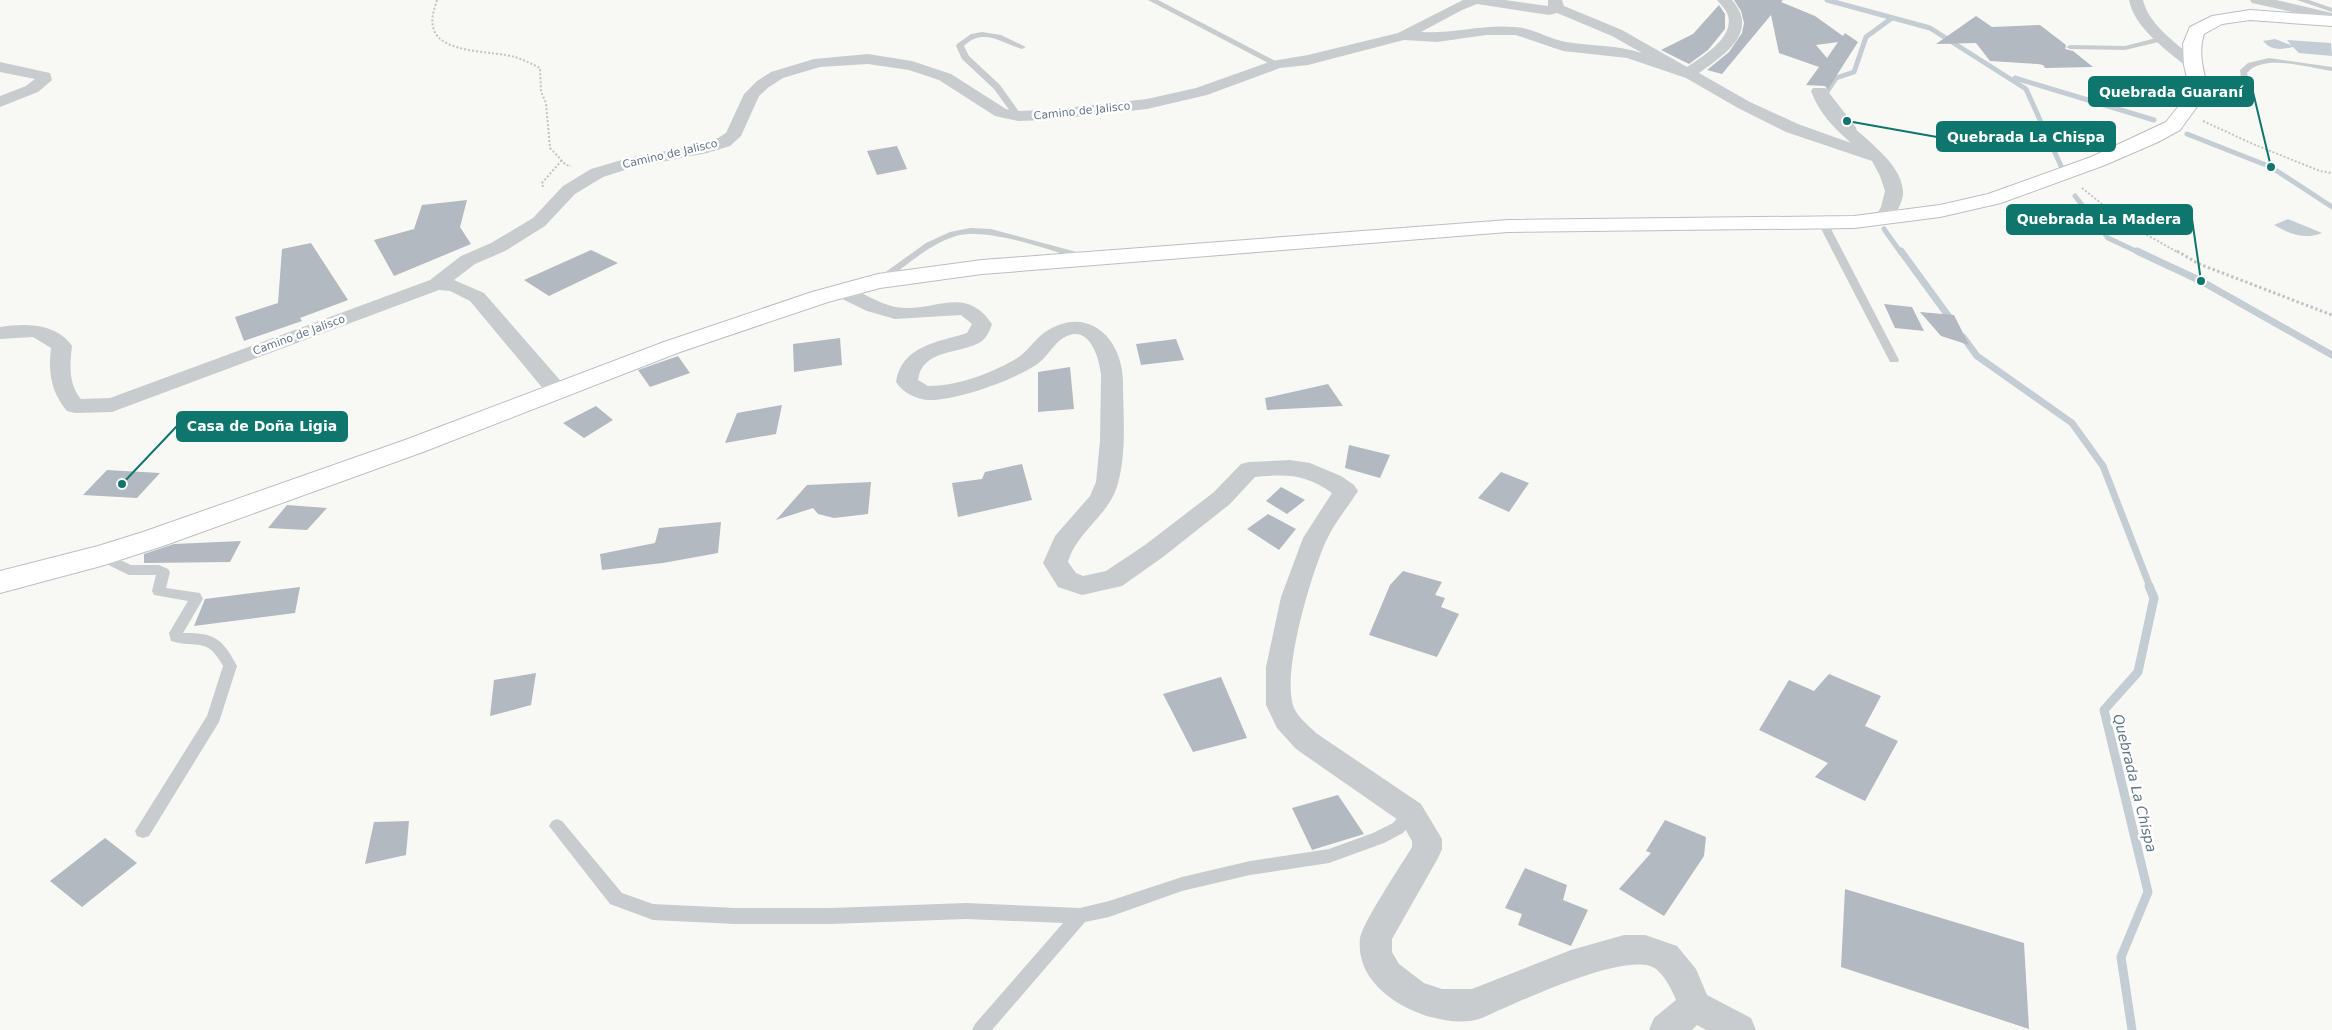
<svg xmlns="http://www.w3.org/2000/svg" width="2332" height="1030" font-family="'DejaVu Sans',sans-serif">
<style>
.water{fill:#c4cdd3}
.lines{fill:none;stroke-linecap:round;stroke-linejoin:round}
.stream-far2{stroke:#c4cdd3;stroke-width:5}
.stream-far1{stroke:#c4cdd3;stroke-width:7}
.stream{stroke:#c4cdd3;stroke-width:9}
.building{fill:#b2b9c0;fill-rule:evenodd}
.secondary-casing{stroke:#babfc4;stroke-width:2}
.path-far1{stroke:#c1c3c6;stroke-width:2;stroke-dasharray:2 2;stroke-linecap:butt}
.path{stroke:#c1c3c6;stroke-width:3;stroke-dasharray:2.5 2.5;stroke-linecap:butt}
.service{fill:#c8cccf;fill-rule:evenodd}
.minor{fill:#c8cccf;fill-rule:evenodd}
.secondary{fill:#fff;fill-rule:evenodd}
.labels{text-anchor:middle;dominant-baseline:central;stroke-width:5;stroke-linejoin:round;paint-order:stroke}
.far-street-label{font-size:11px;fill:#657689;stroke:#fff}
.water-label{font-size:14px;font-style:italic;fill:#617784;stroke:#fff}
.leader{fill:none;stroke:#0f766e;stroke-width:2}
.callout-dot{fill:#0f766e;stroke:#fff;stroke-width:2}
.callout{fill:#0f766e;stroke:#0f766e;stroke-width:2}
.callout-label{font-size:14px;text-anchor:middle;font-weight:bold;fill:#fff}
</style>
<rect width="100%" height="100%" fill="#f8f9f5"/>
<!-- water -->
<g class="water">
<path d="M2275,39L2291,45L2287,40L2331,43L2332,56L2299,53L2293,47C2284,49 2272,52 2263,41Z"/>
<path d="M2288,219L2322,233C2304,240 2290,234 2274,225Z"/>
</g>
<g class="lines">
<!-- stream-far2 -->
<g class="stream-far2">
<polyline points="1827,0 1930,28 2026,89 2061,166"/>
<polyline points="2015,78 2154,120"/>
<polyline points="1854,129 1826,93 1836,78 1854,72 1866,37 1892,18"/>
<polyline points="2187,134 2271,167 2332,207"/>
<polyline points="2075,196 2108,238 2140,253"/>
<polyline points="1884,229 1901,253"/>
</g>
<!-- stream-far1 -->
<g class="stream-far1">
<polyline points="1901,251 1952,321"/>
<polyline points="2137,251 2201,281 2332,355"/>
<polyline points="1963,337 1977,356 2072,423 2103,466 2150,587"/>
</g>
<!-- stream -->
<polyline class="stream" points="2132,1030 2121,957 2148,892 2104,710 2138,672 2154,598 2149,586"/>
</g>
<!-- building -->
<g class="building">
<path d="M1734,0H1783L1781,2L1815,16L1843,36L1845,33L1858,42L1828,89L1825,86L1806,85L1819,67L1779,53L1771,15L1722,74L1707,70L1729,52L1742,33L1744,23L1741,11ZM1838,42L1827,58L1816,45Z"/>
<polygon points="1719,5 1725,14 1725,29 1708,50 1689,64 1661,50 1693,34"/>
<polygon points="1976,16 1992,27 2040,25 2066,45 2065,49 2073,51 2093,67 2045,68 2043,65 2038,64 1990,61 1976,43 1936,44"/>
<polygon points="897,146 907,169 877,175 867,151"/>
<polygon points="467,200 460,227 471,244 394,276 374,240 414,229 422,205"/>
<polygon points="311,243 348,300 300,318 302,321 244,341 235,317 278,303 282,249"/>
<polygon points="591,250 618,263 549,296 524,280"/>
<polygon points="1884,304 1912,307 1924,331 1895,328"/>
<polygon points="1920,312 1954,315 1969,345 1941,336"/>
<polygon points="840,338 842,365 794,372 793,344"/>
<polygon points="1176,339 1184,360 1141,365 1136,344"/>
<polygon points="678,356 690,373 650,387 638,370"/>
<polygon points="1070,367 1074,409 1038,412 1038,372"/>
<polygon points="1328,384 1343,406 1267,410 1265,398"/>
<polygon points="782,405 776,434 725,443 737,413"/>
<polygon points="596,406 613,420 584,438 563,423"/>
<polygon points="1349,445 1390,455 1380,478 1345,468"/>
<polygon points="1022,464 1032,500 958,517 952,483 982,479 985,472"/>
<polygon points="107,470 160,473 137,498 83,495"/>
<polygon points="1501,472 1529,483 1509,512 1478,498"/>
<polygon points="871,482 868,514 834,518 818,514 813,508 776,520 807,485"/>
<polygon points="1281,487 1305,500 1287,514 1266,501"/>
<polygon points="287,505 327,508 307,530 268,528"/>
<polygon points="1268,514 1296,529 1279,550 1247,529"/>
<polygon points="721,522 718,553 663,563 602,570 600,554 655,543 659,528"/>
<polygon points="241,541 230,562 144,563 144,554 174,544"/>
<polygon points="1403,571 1442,582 1435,595 1445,598 1441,607 1459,614 1437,657 1369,635 1390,585"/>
<polygon points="300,587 295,613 194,626 205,599"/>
<polygon points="536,673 531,705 490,716 494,680"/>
<polygon points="1829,674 1881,696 1865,726 1898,741 1865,801 1815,777 1828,763 1759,730 1789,680 1814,691"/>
<polygon points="1221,677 1247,738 1193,752 1163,694"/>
<polygon points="1338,795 1364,834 1312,850 1292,808"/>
<polygon points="1665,820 1706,837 1704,856 1664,916 1619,889 1651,853 1646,851"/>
<polygon points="409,821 406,855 365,864 374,822"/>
<polygon points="105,838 137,863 82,907 50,881"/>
<polygon points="1525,868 1567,885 1563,900 1588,910 1571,946 1518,925 1522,914 1505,908"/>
<polygon points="1845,889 2024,943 2029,1029 1841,967"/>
</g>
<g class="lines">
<defs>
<path id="secondary" d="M2250,10L2332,16V26L2250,20L2222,24L2204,34C2198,52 2203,68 2207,86L2196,108L2180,130L2158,142L2105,165L2001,203L1940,217L1854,228L1508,232L982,274L880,288L828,302L680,352L423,452L163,546L101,566L0,593V571L98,546L143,532L405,440L664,342L812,292L878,274L982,260L1508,220L1854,216L1940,205L1988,194L2091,157L2166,122L2178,107L2189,86L2184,65L2183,44L2190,27L2212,16Z"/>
</defs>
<!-- secondary casing -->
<use href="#secondary" class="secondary-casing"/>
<!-- path-far1 -->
<g class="path-far1">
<path d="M437,0C434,10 430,20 434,30C442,54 495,51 515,57C524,60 532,64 540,68L541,92L546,103L550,148L566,165L571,166"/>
<polyline points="2203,121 2253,144 2320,171 2332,173"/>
<polyline points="543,187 542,183 562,160"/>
<polyline points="2082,188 2124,222 2179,253"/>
</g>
<!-- path -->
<polyline class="path" points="2177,251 2199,264 2332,315"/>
<!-- service -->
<g class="service">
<polygon points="1148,0 1158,0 1281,64 1274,66"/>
<polygon points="2297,0 2309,0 2332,8 2332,12"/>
<path d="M982,32L1001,35L1026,47L1022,49C1001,43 983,27 964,46L969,56L1000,85L1022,116L1021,118H1015L994,89L962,59L956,46L957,44L971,34Z"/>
<polygon points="2164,36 2168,38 2167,40 2125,50 2070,49 2066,47 2070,45 2125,46"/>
<path d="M2269,58L2332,67V71C2309,68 2264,53 2247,73L2251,93L2243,102L2224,105L2190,95L2194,92C2210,96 2230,105 2243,93L2240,70L2248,63Z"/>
<polygon points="1823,220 1828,223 1899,360 1898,362 1890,362 1889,360 1818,223"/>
<path d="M970,228L991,229L1088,255L1089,257L1084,260C1050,251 990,227 956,236C929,244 905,267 882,283L878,284L873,281L926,243L950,232Z"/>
<path d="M101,551L131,565H159L168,569L170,572L166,588L200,593L203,599L183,633C214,632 223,639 237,666L219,722L149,836L143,838L137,836L135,831L207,716L223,666C207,636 197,649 171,641L169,633L188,601L154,595L152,591L156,575H129L96,559L95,556L96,553Z"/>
<polygon points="1411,806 1416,808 1419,813 1403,833 1384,843 1329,863 1250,875 1182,891 1109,917 1085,922 992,1030 972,1030 975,1024 1063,923 966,919 831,924 735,924 653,920 610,904 549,826 552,821 557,819 562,821 622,893 653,904 735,908 831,908 966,903 1080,908 1109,901 1182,877 1250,861 1329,849 1373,833 1393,823 1406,808"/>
</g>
<!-- minor -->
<g class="minor">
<path d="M1463,0H1505L1548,6V0H1562L1564,6L1622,30L1687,67C1703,56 1737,36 1727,13C1725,8 1720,4 1717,0H1732C1760,32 1724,55 1699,73L1750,102L1798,124L1851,143C1834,128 1819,113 1811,91L1813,88H1825C1831,96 1833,106 1840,114C1859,136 1901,160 1903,191C1904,202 1895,214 1889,223H1877L1874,219L1881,207L1885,191L1880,176L1872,161L1786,132L1738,108L1686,78L1627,58L1563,51L1516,35H1486L1437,42L1404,40L1308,65L1280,68L1207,95L1147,109L1047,120L1018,121L995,116L939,80L909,70L868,64L820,67L783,78L769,87L759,96L741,136L730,146L707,153L631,168L603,177L575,194L545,226L505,251L475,264L454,280L484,293L566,387L569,392L566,397L558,399L550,397L470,301L450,291L439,290L112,412L75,413L67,411C51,392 48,373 51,348L33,337L0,339V327C24,323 57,323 72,346C70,364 68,384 81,399L110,398L430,280L461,256L491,243L533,218L563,186L591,169L628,158L703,144L718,138L726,133L744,94L757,81L771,72L814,59L868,54L912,61L951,74L1006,109L1018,111L1047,110L1147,99L1196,88L1272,61L1308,55L1398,33ZM1477,4L1549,15L1557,13L1612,36L1642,53C1618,45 1591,46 1566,42C1549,39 1533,28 1515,27C1483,24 1452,34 1421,32L1462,10Z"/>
<path d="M2129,0H2143C2149,26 2179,45 2198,62L2201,65L2198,68H2188C2166,49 2135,29 2129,0Z"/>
<polygon points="2250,0 2276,0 2332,13 2332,21 2252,3"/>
<polygon points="0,62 50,73 52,80 38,92 0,107 0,96 26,86 35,79 0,72"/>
<path d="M841,285C860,290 876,303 895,307C933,314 964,283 992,324C990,330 987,337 982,341C961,355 922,348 918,380L928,386C957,386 989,374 1014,360C1027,353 1033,341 1045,332C1087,304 1122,337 1123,381C1123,414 1127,451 1118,483C1110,515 1077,531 1068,562L1076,573L1083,576L1106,571L1145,545L1214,492L1241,464L1249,462L1290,460L1310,463L1341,476L1354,485L1358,491C1348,507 1335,522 1327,539C1312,571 1279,679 1295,710C1300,719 1309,726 1316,733L1421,804L1442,839V849L1438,858L1392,939V952L1399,964L1424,983L1442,989H1472L1571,950L1624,935H1645L1677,946L1696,969L1707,995L1751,1018L1756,1030H1706L1697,1025L1692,1030H1649L1654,1018L1676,1000C1672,990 1665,976 1656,969C1631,950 1530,997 1502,1009C1492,1013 1481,1020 1470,1021C1426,1026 1354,992 1360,939C1362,923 1402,864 1412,847V841L1401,822L1296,749L1277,728L1266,705V667L1281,597L1303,538L1332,493C1305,474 1288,474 1255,477L1230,504L1163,557L1122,586L1082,595L1058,587L1043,563L1055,536L1090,496L1096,482L1100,441L1101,374C1098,351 1085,318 1057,343C1050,350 1045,359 1036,365C1014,380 955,401 928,400C916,399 903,393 896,382C901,346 938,342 967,333L972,324L961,315L895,319L867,311L834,295L831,291L834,287Z"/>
</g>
<!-- secondary -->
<use href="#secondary" class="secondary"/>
</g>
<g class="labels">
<!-- far-street labels -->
<g class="far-street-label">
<text transform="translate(1082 111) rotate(-6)">Camino de Jalisco</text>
<text transform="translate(670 154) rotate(-13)">Camino de Jalisco</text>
<text transform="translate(299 335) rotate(-20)">Camino de Jalisco</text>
</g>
<!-- water labels -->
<g class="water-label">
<text transform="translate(2135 783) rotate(76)">Quebrada La Chispa</text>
</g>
</g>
<!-- callouts -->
<path class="leader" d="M2271 167L2253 92M1847 121L1937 137M2201 281L2192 219M122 484L177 426"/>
<g class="callout-dot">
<circle cx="2271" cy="167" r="5"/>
<circle cx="1847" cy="121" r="5"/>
<circle cx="2201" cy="281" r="5"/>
<circle cx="122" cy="484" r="5"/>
</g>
<g class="callout">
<rect x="2089" y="77" width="164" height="29" rx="5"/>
<rect x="1937" y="122" width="178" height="29" rx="5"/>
<rect x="2007" y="205" width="185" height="29" rx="5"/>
<rect x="177" y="412" width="170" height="29" rx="5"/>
</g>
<g class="callout-label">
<text x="2171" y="97">Quebrada Guaraní</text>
<text x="2026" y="142">Quebrada La Chispa</text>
<text x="2099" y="224">Quebrada La Madera</text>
<text x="262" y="431">Casa de Doña Ligia</text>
</g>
</svg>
